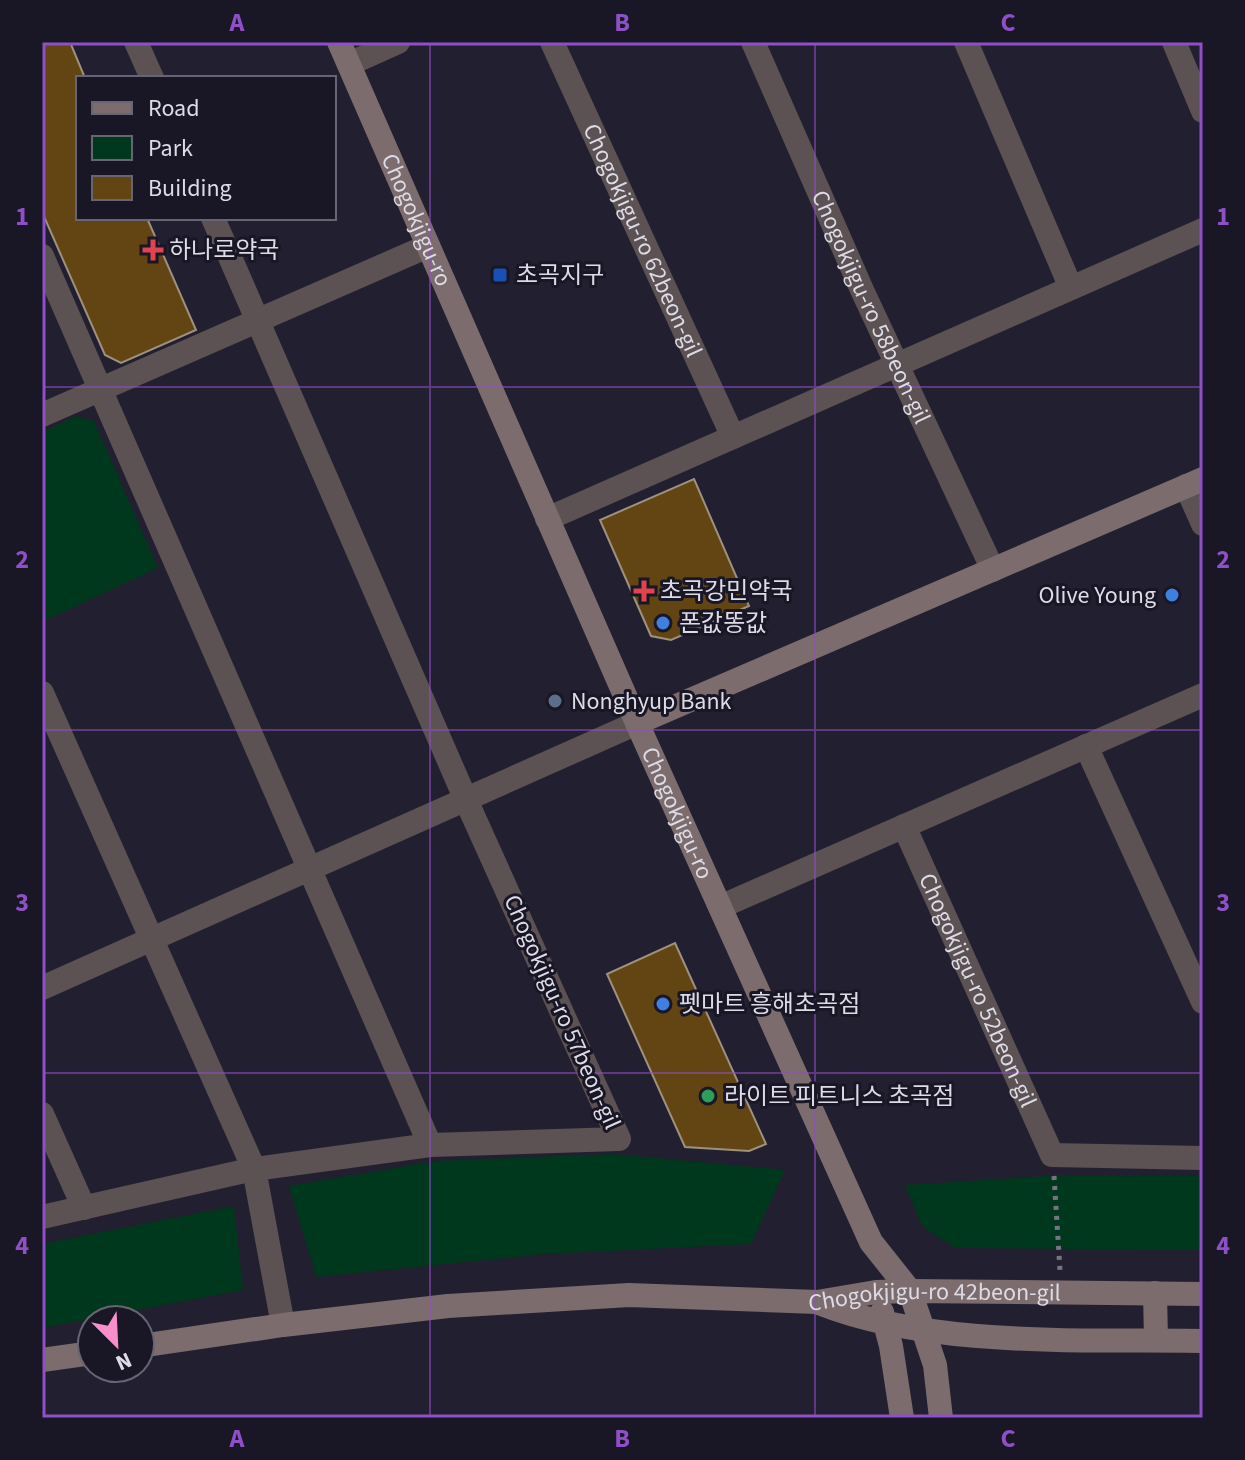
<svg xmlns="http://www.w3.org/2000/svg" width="1245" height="1460" font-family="'Source Sans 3','Noto Sans KR',sans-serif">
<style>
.green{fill:#00381d}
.building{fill:#624513;stroke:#9e917f;stroke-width:2}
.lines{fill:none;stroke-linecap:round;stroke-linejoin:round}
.path{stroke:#767482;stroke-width:5;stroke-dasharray:4 6;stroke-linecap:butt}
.street{stroke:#5c5153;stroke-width:24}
.secondary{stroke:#7c6c6e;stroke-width:24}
.grid{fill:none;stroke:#8f4fc7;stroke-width:2;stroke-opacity:0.55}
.health-dot{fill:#e0444e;stroke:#191626;stroke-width:3}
.transit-dot{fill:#1a4fb4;stroke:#191626;stroke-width:3}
.shop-dot{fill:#3f7fe0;stroke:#191626;stroke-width:3}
.service-dot{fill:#5c6f8a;stroke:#191626;stroke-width:3}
.leisure-dot{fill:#2e9e5b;stroke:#191626;stroke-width:3}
.labels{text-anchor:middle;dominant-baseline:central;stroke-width:6;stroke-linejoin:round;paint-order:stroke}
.street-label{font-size:24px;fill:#dddbe6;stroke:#191626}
.poi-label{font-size:24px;fill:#dddbe6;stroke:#191626;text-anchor:start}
.neatline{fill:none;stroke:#8f4fc7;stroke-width:3}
.grid-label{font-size:26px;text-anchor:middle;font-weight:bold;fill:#8f4fc7}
</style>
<rect width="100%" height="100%" fill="#222030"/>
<!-- green -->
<g class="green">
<polygon points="76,416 94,421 158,568 42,622 42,432"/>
<polygon points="613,1154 785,1170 751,1244 545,1254 316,1277 289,1186 436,1161"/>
<polygon points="1064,1175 1203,1176 1203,1250 955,1248 922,1226 905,1185"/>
<polygon points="234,1206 243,1290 42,1328 42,1244"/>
</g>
<!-- building -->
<g class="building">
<polygon points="42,42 70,42 85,78 78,78 78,218 147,218 196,330 121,363 105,355 42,212"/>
<polygon points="694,479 749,606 671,640 651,636 600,520"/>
<polygon points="675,943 766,1144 749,1151 685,1147 607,974"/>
</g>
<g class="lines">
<!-- path -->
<polyline class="path" points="1054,1176 1060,1270"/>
<!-- street -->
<g class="street">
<polyline points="136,42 152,78"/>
<path id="s1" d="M552,42L733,437"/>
<path id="s2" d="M753,42L862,290L993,570"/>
<polyline points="966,42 1071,288"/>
<polyline points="1174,42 1203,111"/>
<polyline points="349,64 398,42"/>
<polyline points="42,256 430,1145"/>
<polyline points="42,415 428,246"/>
<polyline points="1186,486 1203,524"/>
<polyline points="547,519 1203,230"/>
<polyline points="42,693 254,1169 283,1325"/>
<polyline points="1086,746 1203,1002"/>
<path id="s3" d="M904,826L1052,1155L1203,1158"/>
<polyline points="720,907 1203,695"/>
<polyline points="42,988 637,723"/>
<polyline points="42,1114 84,1208"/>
<polyline points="42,1217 254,1169 430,1145 619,1139 466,800 213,218"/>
</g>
<!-- secondary -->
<g class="secondary">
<path id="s4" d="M339,42L637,723L871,1242L910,1291L935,1365L941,1418"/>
<polyline points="637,723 1203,479"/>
<polyline points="1155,1293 1156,1340"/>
<path d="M819,1303C933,1348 1081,1339 1203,1341"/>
<polyline points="882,1312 891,1346 902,1418"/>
<path id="s5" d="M140,1346L283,1325L448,1306L629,1295L817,1302L876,1292L910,1291L1203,1294"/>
<polyline points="42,1360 92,1353"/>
</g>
</g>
<!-- grid -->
<path class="grid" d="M430,42V1418M815,42V1418M42,387H1203M42,730H1203M42,1073H1203"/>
<!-- markers -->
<g class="health-dot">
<path d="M149 238h8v8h8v8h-8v8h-8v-8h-8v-8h8z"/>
<path d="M640 579h8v8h8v8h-8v8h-8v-8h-8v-8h8z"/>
</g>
<rect class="transit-dot" x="492" y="267" width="16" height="16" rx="4"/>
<g class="shop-dot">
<circle cx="1172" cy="595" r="8"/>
<circle cx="663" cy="623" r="8"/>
<circle cx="663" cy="1004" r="8"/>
</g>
<circle class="service-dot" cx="555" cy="701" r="8"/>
<circle class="leisure-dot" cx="708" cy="1096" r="8"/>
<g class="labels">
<!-- street labels -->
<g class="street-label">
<text stroke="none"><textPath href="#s4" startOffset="194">Chogokjigu-ro</textPath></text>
<text stroke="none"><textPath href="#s1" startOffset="218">Chogokjigu-ro 62beon-gil</textPath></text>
<text stroke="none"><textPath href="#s2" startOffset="290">Chogokjigu-ro 58beon-gil</textPath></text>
<text stroke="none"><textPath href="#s4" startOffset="842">Chogokjigu-ro</textPath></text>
<text stroke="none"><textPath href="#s3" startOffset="180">Chogokjigu-ro 52beon-gil</textPath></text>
<text transform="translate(562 1012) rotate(66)">Chogokjigu-ro 57beon-gil</text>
<text stroke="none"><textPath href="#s5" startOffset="798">Chogokjigu-ro 42beon-gil</textPath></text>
</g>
<!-- poi labels -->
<g class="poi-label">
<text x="169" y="250">하나로약국</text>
<text x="516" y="275">초곡지구</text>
<text x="660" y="591">초곡강민약국</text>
<text x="1156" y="595" text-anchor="end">Olive Young</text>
<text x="679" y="623">폰값똥값</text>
<text x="571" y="701">Nonghyup Bank</text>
<text x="679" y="1004">펫마트 흥해초곡점</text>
<text x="724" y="1096">라이트 피트니스 초곡점</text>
</g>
</g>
<!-- border -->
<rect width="1245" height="1460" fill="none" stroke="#191626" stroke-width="88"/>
<!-- legend -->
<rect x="76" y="76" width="260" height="144" fill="#191626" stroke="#676573" stroke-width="2"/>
<rect x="92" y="102" width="40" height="12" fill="#7c6c6e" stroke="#676573" stroke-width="2"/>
<text x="148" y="116" font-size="24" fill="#dddbe6">Road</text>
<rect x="92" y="136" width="40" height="24" fill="#00381d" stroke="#676573" stroke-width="2"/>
<text x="148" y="156" font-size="24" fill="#dddbe6">Park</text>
<rect x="92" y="176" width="40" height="24" fill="#624513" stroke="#676573" stroke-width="2"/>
<text x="148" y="196" font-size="24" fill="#dddbe6">Building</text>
<!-- north arrow -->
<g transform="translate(116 1344) rotate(156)"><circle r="38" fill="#191626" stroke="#676573" stroke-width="2"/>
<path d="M0-6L14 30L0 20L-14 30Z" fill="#f98fca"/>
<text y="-12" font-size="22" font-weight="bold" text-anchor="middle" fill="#dddbe6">N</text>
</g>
<rect x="44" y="44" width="1157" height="1372" class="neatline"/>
<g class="grid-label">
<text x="237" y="31">A</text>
<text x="622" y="31">B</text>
<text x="1008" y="31">C</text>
<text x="22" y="225">1</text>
<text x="1223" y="225">1</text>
<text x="22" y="568">2</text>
<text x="1223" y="568">2</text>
<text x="22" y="911">3</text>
<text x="1223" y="911">3</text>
<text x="22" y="1254">4</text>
<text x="1223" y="1254">4</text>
<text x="237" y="1447">A</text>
<text x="622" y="1447">B</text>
<text x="1008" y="1447">C</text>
</g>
</svg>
